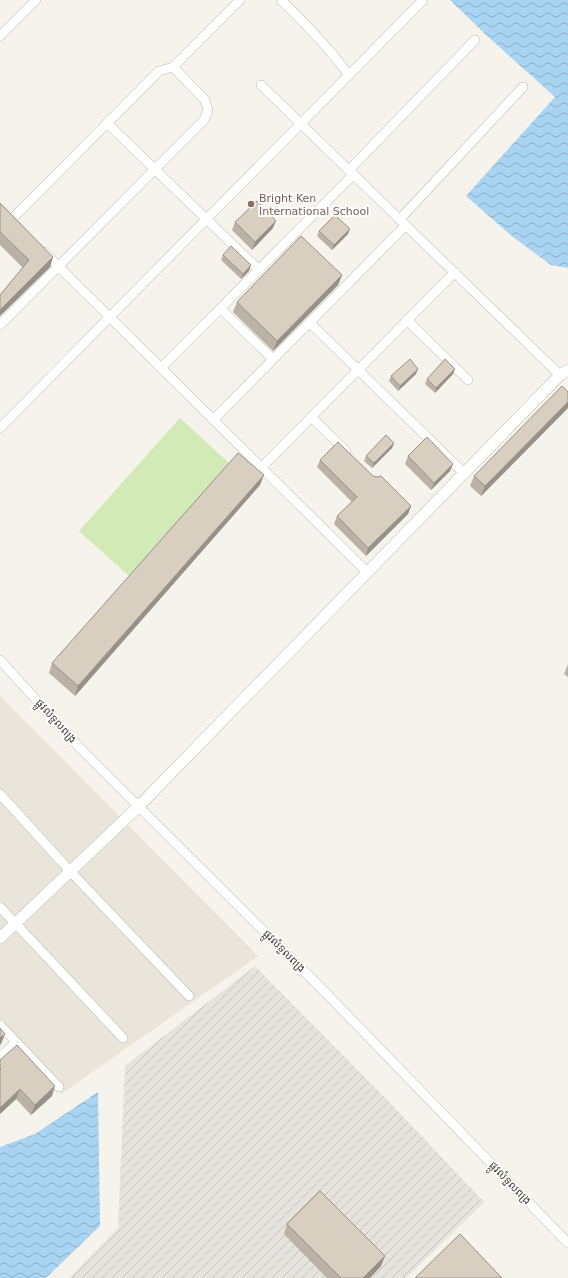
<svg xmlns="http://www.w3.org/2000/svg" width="568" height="1278" font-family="'DejaVu Sans','Noto Sans Khmer',sans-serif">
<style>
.residential{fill:#eae5da}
.industrial{fill:url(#industrial-furrows)}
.green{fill:#d2eab5}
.water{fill:url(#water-waves)}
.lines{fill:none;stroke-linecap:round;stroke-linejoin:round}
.minor-casing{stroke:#c2bbae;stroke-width:10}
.tertiary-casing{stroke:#c2bbae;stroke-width:12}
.minor{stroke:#fff;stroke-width:9}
.tertiary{stroke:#fff;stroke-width:11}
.wall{fill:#bab2a6}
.shaded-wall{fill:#979187}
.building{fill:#d8cfc1;stroke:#979187}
.education-dot{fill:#8d6e63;stroke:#fff;stroke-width:1.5}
.labels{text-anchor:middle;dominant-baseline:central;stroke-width:4;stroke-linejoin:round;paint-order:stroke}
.education-label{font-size:11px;fill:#785e54;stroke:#fff;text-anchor:start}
.street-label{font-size:11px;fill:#4b4439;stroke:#fff}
</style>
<defs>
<pattern id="industrial-furrows" width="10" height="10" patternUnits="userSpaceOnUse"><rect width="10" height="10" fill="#e6e2dd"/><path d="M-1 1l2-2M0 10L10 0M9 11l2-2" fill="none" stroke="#c7c3be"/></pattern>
<pattern id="water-waves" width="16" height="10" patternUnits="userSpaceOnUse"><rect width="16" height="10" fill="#a9d4f2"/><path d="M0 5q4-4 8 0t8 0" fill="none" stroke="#8caec5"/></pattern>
</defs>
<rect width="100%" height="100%" fill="#f6f3ec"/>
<!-- residential -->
<polygon class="residential" points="0,696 258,956 61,1094 0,1030"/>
<!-- industrial -->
<polygon class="industrial" points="255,966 394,1107 484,1202 406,1278 69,1278 118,1228 125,1066"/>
<!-- green -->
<polygon class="green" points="180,418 230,464 129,576 79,531"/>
<!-- water -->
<g class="water">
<polygon points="450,0 568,0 568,268 551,265 513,237 466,196 555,97 485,34"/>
<polygon points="98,1092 100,1226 46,1278 0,1278 0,1147 35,1134"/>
</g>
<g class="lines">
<defs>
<g id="minor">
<path d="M281,0C306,24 328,47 349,75"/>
<polyline points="0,36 36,0"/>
<polyline points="261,85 560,375"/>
<polyline points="107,123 259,270"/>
<polyline points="349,170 475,40"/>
<polyline points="400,219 523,87"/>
<polyline points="11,220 159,71 173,67 240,0"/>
<polyline points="44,252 367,572"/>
<polyline points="221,309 273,359"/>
<polyline points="407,320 468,380"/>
<polyline points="310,323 464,473"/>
<polyline points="0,325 204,120 208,110 205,100 173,67"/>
<polyline points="161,368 354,174"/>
<polyline points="311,417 346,451"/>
<polyline points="213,420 406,225"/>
<polyline points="0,428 423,0"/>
<polyline points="262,467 455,272"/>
<polyline points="0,660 80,748 325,992 568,1243"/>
<polyline points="0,794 70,871 189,996"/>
<polyline points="0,907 123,1038"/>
<polyline points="0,1025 59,1087"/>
<polyline points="0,1057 16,1042"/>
</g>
<polyline id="tertiary" points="0,938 139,806 560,375 568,370"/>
</defs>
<!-- minor casing -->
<use href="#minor" class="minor-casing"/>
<!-- tertiary casing -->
<use href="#tertiary" class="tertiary-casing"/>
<!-- minor -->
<use href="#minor" class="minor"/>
<!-- tertiary -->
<use href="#tertiary" class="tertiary"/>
</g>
<!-- wall -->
<g class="wall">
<polygon points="0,203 53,257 50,267 0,316 0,295 23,268 0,245"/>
<polygon points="235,222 273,228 252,250 232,230"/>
<polygon points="319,231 348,234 332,250 317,236"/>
<polygon points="223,255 249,271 241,279 221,260"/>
<polygon points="342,275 338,285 273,351 233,312 237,302"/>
<polygon points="416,374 398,391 389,381 391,376"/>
<polygon points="453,374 435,393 425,384 427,379"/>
<polygon points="568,392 568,408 481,496 470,486 474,476"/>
<polygon points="394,443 392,448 372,468 364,461 366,456"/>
<polygon points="408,456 453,464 450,471 431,490 405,464"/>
<polygon points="320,460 373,476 411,506 408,514 366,556 334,524 337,516 352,502 317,467"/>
<polygon points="260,485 75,696 49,673 52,663"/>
<polygon points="568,664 568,677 564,674"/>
<polygon points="0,1060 52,1096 31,1115 16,1099 0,1114"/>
<polygon points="287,1224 381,1266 370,1278 327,1278 284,1234"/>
</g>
<!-- shaded-wall -->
<g class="shaded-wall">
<polygon points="276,221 273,228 252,250 255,242"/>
<polygon points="350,229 348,234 332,250 334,245"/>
<polygon points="53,257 50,267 0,316 0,310"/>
<polygon points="251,265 249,271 241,279 243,274"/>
<polygon points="342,275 338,285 273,351 277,341"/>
<polygon points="418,369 416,374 398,391 400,386"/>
<polygon points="455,369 453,374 435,393 436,388"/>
<polygon points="568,402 568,408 481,496 485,486"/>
<polygon points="394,443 392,448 372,468 374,463"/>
<polygon points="453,464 450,471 431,490 434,483"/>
<polygon points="264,475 260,485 75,696 78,686"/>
<polygon points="411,506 408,514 366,556 368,548"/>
<polygon points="5,1034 1,1044 0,1045 0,1038"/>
<polygon points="55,1086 52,1096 31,1115 35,1105"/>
<polygon points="20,1089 16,1099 0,1114 0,1108"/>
<polygon points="385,1256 381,1266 370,1278 363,1278"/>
</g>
<!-- building -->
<g class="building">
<polygon points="257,201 276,221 255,242 235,222"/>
<polygon points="0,203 53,257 0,310 0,295 29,260 0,232"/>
<polygon points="335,215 350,229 334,245 319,231"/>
<polygon points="301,236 342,275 277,341 237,302"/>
<polygon points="231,246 251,265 243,274 223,255"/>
<polygon points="410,359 418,369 400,386 391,376"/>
<polygon points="445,359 455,369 436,388 427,379"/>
<polygon points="562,386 568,392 568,402 485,486 474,476"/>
<polygon points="386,435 394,443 374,463 366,456"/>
<polygon points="427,437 453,464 434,483 408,456"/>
<polygon points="338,442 373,476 378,477 381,476 411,506 368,548 337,516 357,497 320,460"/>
<polygon points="238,453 264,475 78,686 52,663"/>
<polygon points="0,1028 5,1034 0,1038"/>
<polygon points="17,1045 55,1086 35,1105 20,1089 0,1108 0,1070 1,1069 0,1068 0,1060"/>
<polygon points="320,1191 385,1256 363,1278 341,1278 287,1224"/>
<polygon points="460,1234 502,1278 415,1278"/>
</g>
<!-- markers -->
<circle class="education-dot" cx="251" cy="204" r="4"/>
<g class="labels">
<!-- education labels -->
<g class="education-label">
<text x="259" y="198">Bright Ken<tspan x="259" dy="13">International School</tspan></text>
</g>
<!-- street labels -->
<g class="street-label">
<text transform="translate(56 721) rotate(48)">ផ្លូវលំទួលពង្រ</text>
<text transform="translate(284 951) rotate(45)">ផ្លូវលំទួលពង្រ</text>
<text transform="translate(510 1183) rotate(46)">ផ្លូវលំទួលពង្រ</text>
</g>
</g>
</svg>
